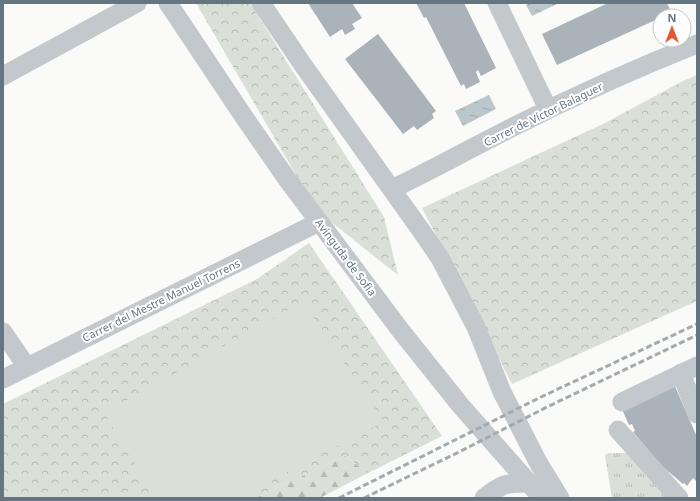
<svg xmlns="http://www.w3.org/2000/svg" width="700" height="501" font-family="'Noto Sans',sans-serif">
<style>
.grass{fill:url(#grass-tufts)}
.forest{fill:url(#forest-firs)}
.park{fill:url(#park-crowns)}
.pitch{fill:#dadfd7}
.water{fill:url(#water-ripples)}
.building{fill:#aab3b9}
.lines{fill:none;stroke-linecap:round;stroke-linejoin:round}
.minor{stroke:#c3c8cc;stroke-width:19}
.rail{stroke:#a2aab0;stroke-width:3;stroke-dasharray:6 3;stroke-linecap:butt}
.labels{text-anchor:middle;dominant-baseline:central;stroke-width:4;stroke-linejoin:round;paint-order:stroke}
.street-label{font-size:11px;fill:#657683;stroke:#fff}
</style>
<defs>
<pattern id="grass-tufts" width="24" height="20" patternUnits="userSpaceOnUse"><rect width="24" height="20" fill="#dadfd7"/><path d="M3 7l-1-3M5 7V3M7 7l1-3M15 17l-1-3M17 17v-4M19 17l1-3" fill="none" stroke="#b4b9b4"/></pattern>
<pattern id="forest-firs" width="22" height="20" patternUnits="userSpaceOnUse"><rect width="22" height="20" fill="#dadfd7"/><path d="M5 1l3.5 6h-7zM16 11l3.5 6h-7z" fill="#b4b9b4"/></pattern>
<pattern id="park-crowns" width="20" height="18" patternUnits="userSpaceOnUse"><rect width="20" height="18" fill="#dadfd7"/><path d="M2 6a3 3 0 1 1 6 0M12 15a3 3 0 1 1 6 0" fill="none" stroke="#b4b9b4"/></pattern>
<pattern id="water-ripples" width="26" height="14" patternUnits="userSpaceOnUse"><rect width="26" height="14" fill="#bbc7cb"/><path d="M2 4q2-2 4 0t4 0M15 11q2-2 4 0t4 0" fill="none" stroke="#9ca6aa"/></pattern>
</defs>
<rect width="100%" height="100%" fill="#fafaf8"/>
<!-- grass -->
<polygon class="grass" points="609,453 627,453 672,498 612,498 605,456 606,454"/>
<!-- forest -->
<polygon class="forest" points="345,456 368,473 320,498 255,498"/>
<!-- park -->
<g class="park">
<polygon points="196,3 250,3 384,217 398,275 317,211"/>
<polygon points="697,75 697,301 512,384 422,208 603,124 681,82"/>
<polygon points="309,243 442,436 368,473 345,456 255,498 3,498 3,404 257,279"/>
</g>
<!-- pitch -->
<polygon class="pitch" points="303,302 384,422 236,498 156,498 104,413"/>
<!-- water -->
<g class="water">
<polygon points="530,3 559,3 532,16 526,5"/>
<polygon points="489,95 496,109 463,126 455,111"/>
</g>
<!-- building -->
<g class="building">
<polygon points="308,3 352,3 362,18 352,24 355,29 345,35 342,29 330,37"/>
<polygon points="416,3 464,3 496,68 481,76 478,70 476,72 480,82 466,89 464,84 461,86 426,17 424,18"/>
<polygon points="608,3 667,3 671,12 664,16 660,16 660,18 557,65 542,34"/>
<polygon points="378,34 436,111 432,114 434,118 417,130 414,126 403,134 345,59"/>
<polygon points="674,384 697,437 697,482 693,478 687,486 684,483 683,484 662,466 633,432 635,431 632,424 629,425 621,407"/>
</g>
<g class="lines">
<!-- minor -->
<g class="minor">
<polyline points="168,3 244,117 287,179 401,331 461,406 542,498"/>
<polyline points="261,3 303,65 420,229 440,258 476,327 502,392 539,464 560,498"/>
<polyline points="497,3 548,109"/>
<polyline points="3,76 137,3"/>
<path d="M392,189C432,170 471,148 511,128C572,97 634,69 697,44"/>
<polyline points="3,332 27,367"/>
<polyline points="681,373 697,414"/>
<polyline points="3,379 319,222"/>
<polyline points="622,402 697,366"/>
<polyline points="618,430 679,498"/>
<path d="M484,498C503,483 505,483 529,483"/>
</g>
<!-- rail -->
<g class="rail">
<polyline points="339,498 541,397 697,324"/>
<polyline points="364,498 459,452 547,407 697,335"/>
</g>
</g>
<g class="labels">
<!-- street labels -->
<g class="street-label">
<text transform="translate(543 114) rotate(-26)">Carrer de Víctor Balaguer</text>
<text transform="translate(346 257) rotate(53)">Avinguda de Sofia</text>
<text transform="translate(161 300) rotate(-26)">Carrer del Mestre Manuel Torrens</text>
</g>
</g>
<!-- border -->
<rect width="700" height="501" fill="none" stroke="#657683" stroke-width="8"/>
<!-- north arrow -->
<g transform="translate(672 28)"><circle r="19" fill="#ffffff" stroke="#c1c8cd"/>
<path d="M0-3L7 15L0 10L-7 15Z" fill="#e4572e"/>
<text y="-6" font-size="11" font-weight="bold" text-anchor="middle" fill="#657683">N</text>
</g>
</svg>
